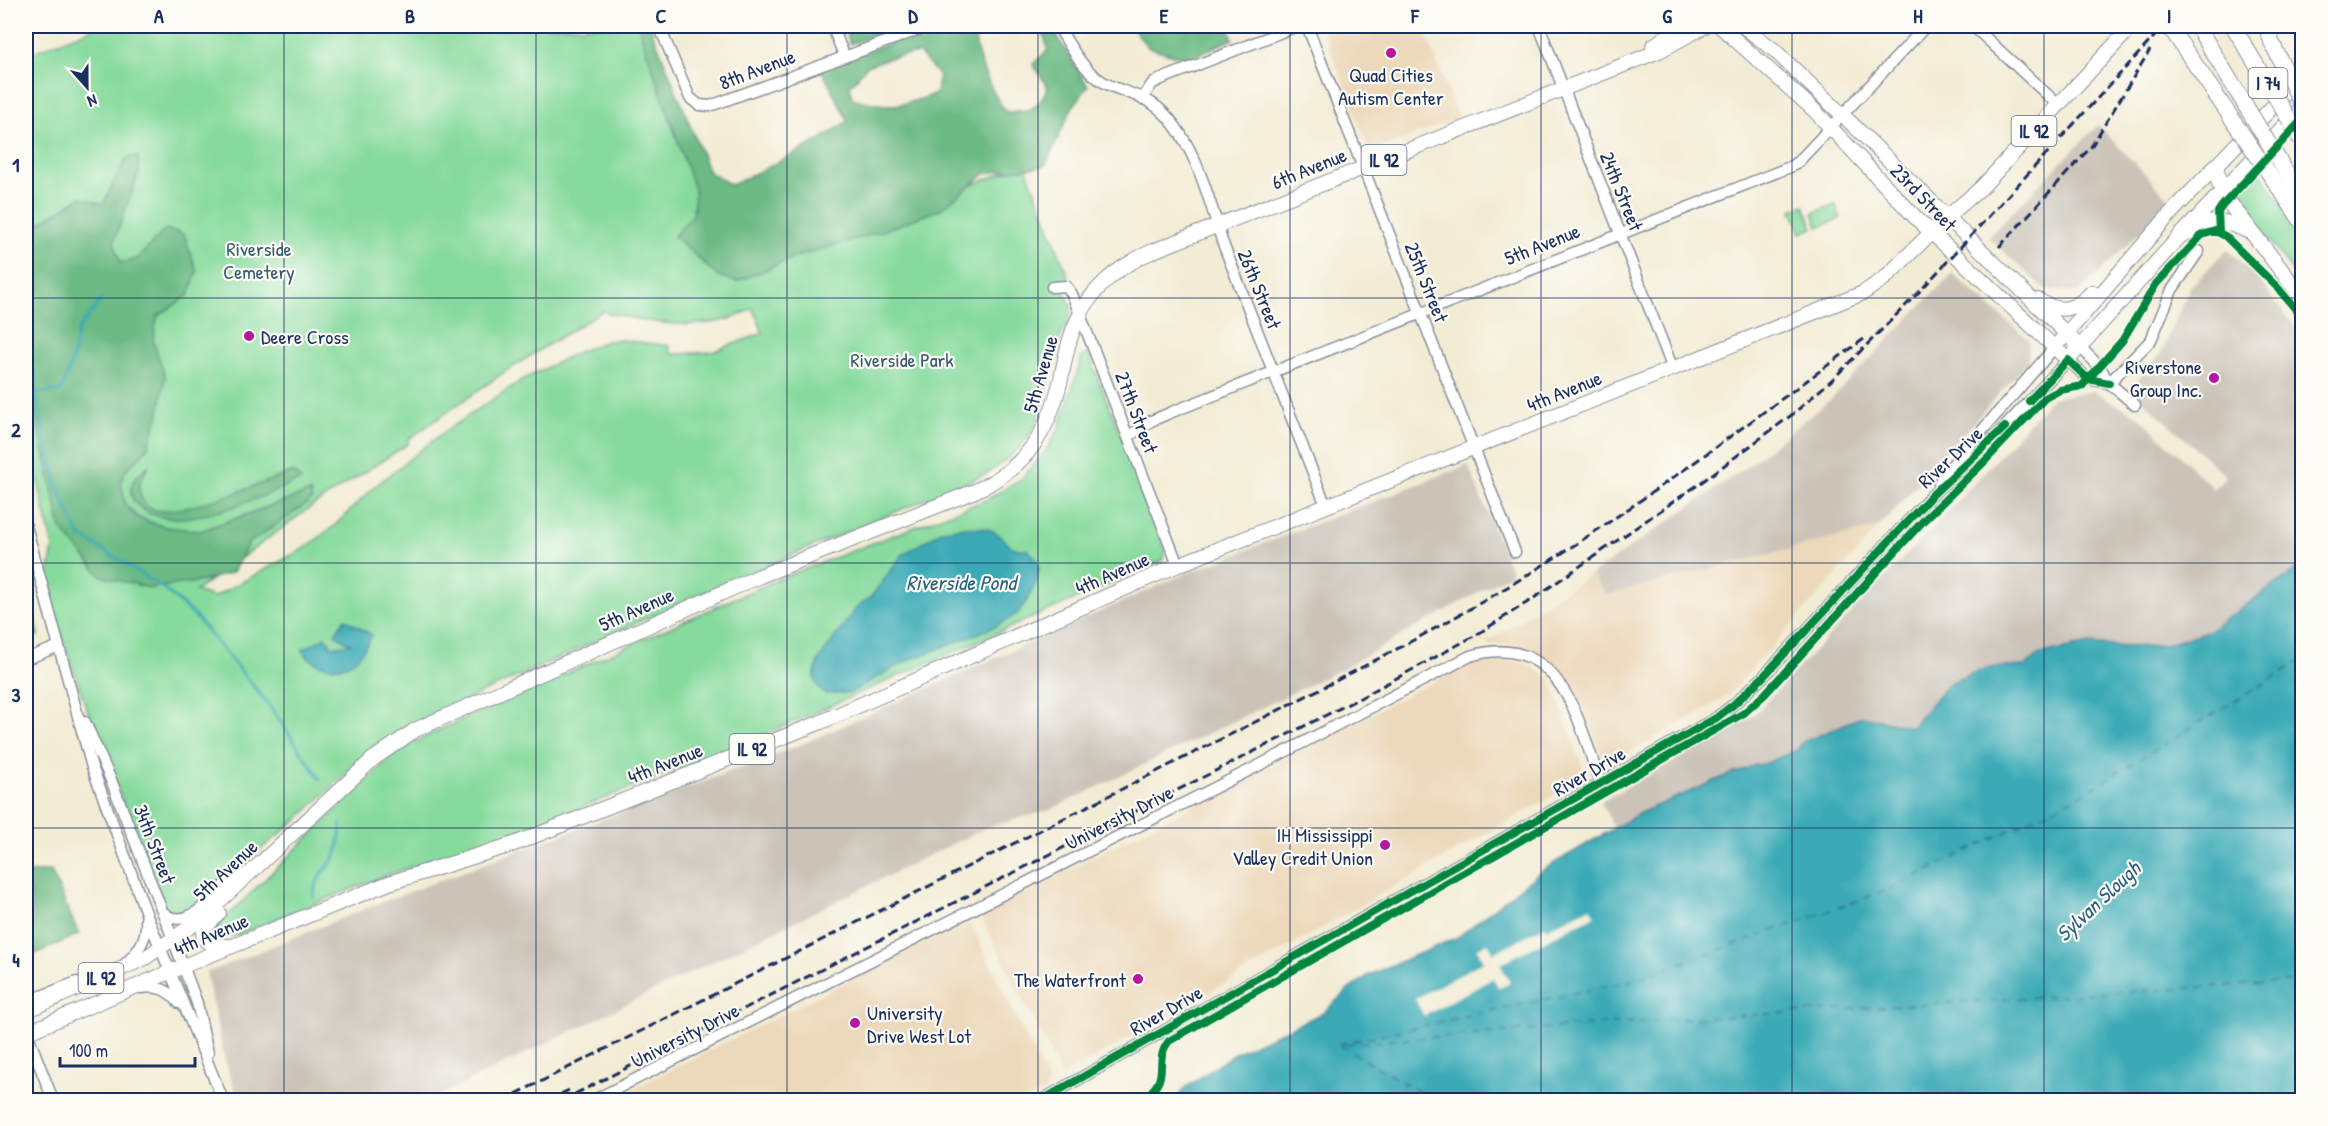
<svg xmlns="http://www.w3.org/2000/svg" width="2328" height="1126" font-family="'Patrick Hand',sans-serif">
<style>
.built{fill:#ecd8ba}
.industrial{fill:#cbc3b8}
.green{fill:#86da9c;stroke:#50847d;stroke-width:1.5;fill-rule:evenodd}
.forest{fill:#6cba84;stroke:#447471;stroke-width:1.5;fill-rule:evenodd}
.water{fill:#3aaab6;stroke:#2a6c8a;stroke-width:1.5}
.pier{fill:#f3ecd5}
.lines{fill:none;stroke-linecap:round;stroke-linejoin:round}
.stream{stroke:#3aaab6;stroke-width:3}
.ferry{stroke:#276081;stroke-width:1.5;stroke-dasharray:8 6;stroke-linecap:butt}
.minor-casing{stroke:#878e9a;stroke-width:13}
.major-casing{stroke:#878e9a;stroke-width:16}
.highway-casing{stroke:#878e9a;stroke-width:17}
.minor{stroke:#fff;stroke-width:10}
.major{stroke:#fff;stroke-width:14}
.highway{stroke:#fff;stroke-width:15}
.rail{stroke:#1b2f5e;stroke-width:3;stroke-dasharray:9 4.5;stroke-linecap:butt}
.highway-bridge-casing{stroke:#878e9a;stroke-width:17;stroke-linecap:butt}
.highway-bridge{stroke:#fff;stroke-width:15}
.cycleway-casing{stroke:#fdfcf7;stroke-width:11}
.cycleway{stroke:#00873e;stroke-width:8}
.grid{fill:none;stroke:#1b2f5e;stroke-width:1.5;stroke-opacity:0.55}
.poi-dot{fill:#b5179e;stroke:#fdfcf7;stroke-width:2}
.labels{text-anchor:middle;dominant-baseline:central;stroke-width:4.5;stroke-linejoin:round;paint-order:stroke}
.shield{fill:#fdfcf7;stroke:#5f6c8c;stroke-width:1.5}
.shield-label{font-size:18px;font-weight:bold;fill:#1b2f5e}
.street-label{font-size:20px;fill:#1b2f5e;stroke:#fdfcf7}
.poi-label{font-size:20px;fill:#1b2f5e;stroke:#fdfcf7;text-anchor:end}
.park-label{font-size:20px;fill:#365a6e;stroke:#fdfcf7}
.water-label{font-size:21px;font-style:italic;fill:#276081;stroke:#fdfcf7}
.neatline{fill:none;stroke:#1b2f5e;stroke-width:2}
.grid-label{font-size:20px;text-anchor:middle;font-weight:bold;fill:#1b2f5e}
</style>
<rect width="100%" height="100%" fill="#fdfcf7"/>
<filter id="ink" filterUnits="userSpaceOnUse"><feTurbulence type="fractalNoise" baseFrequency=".0167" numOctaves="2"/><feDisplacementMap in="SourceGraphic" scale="12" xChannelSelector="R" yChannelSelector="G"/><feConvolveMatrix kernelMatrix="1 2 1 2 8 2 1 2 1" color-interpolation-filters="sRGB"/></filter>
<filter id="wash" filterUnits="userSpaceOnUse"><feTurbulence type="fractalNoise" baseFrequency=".008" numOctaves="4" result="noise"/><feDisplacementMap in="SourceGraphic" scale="24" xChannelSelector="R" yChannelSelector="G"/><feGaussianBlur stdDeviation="1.35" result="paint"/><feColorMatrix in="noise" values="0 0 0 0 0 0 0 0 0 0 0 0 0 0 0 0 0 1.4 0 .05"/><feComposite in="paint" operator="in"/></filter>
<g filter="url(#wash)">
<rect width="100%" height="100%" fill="#f3ecd5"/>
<!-- built -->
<g class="built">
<polygon points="1335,26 1423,26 1458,118 1370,152 1323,30"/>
<polygon points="1879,527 1729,695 1613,762 1601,756 1581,703 1556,665 1524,645 1484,644 1592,574 1606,595"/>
<polygon points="1497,657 1526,662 1552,682 1586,777 1062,1076 980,915 1472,662"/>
<polygon points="961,924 968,924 973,929 1048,1082 1046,1090 1027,1100 611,1100"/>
</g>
<!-- industrial -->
<g class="industrial">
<polygon points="2098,125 2171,201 2079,293 2043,288 1988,237"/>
<polygon points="2227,249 2255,275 2302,336 2302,566 2210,630 2165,645 2127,647 2088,644 2038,655 2027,666 1986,668 1949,683 1911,727 1863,716 1803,742 1797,750 1764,764 1756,765 1726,776 1640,813 1614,828 1601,802 1753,716 1958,501 2052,398 2094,391 2141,418 2214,489 2226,476 2130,389 2160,355 2190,287"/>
<polygon points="1952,274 2029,340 2028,362 1879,527 1606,595 1592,574 1744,469 1831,399"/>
<polygon points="1468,465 1512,573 1344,668 1050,810 985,828 431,1100 239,1100 225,1061 206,973 380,903 798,746 1187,573"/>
</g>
<!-- green -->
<g class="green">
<path d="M99,26H580L581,28L588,26H645L739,270L1025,165L1068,276L1063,291C1068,297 1072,304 1071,312C1070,321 1063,329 1060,338C1051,368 1048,403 1032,431C1021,450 1002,464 984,475L734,579L401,729L370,751L298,819L255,854L199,906L182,915L171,914L166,911L89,715L64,643L47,582L53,548L26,428V55ZM753,308L763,333L712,352L675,354L670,353V346L622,340L607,341L578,352L520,381L440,435L374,487L334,526L305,548L214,597L196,591L315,504L408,444L409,439L506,371L604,310L608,314C620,314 629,318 640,320C677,326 720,329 753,308Z"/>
<polygon points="2259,170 2302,235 2302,284 2235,195"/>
<polygon points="1835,204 1841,218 1818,227 1813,213"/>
<polygon points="1804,205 1813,228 1801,233 1792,210"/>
<polygon points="1086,354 1090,357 1166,552 1162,561 745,743 529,828 384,876 237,935 222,938 217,935 216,927 397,751 428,735 776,580 988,499 1021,479 1045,452 1059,429 1082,357"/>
</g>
<!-- forest -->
<g class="forest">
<path d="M641,26H650L709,172L731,185C771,166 811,147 848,121L821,69L935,26H978C967,44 994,96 1006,112C1030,111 1038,111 1048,87L1033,64L1048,50L1042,29L1039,26H1050L1088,86L1072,108L1045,166L986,173L941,209L882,231L798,256L736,282L718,276L674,236L693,215L695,192L639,29ZM919,53L939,76L936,94C899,107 890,109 852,98L850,86L867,66L892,57Z"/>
<polygon points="844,26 904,26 850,44"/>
<polygon points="1131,26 1228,26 1233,39 1187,59 1148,47"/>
<polygon points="138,156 139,173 114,241 120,263 137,259 166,229 184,234 197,272 189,295 157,317 153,341 165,376 159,413 147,449 125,471 121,483 125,504 137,517 165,527 200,531 310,492 312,500 248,544 233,572 203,581 150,588 101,576 61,529 31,396 26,386 26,232 81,197 103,204 126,159"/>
<path d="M149,465C146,471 140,480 139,486C138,494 144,506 152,509C174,519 267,481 293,472L301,480C264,496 178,536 142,509C139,506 134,503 133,499C126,483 138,475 149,465Z"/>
<polygon points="26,585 39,634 26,646"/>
<polygon points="51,871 79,934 26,958 26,927 33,924 29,873"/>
</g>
<!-- water -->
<g class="water">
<path d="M967,527C975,528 987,527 993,531C1008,539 1006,551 1027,549L1036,558L1039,568L1037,581L1026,602L1017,614L997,626L904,662L850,693L825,694L818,687L814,677L818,661L857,607L871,597L902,555L943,530Z"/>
<polygon points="2302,566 2302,1100 1175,1100 1185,1088 1235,1053 1323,1013 1348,990 1369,975 1458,937 1544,869 1640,813 1726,776 1756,765 1764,764 1797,750 1803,742 1863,716 1911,727 1949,683 1986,668 2026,666 2038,655 2088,644 2127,647 2165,645 2210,630"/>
<path d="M345,619L372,635C368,643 363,652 356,659C339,674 314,668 302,650L325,637L327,641L329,640L331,647L350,644L335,634Z"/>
</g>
<!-- pier -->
<polygon class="pier" points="1591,907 1595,915 1500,964 1510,983 1499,988 1493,978 1424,1016 1415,999 1484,961 1477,949 1488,943 1494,953 1545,926 1547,929"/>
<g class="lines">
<!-- stream -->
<g class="stream">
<polyline points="26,341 34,373 36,393 48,453 58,488 79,535 162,587 194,615 269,705 320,779"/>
<polyline points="36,393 61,391 72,362 78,330 101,300"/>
<path d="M314,897C313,875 333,867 338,849C340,841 340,832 341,824"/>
</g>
<!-- ferry -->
<g class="ferry">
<polyline points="1339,1044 1634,980 1890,889 2079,796 2302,660"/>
<polyline points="1346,1044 1589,1025 2302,981"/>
<polyline points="1340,1045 1433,1100"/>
</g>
</g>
</g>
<g filter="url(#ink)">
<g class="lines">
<defs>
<g id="minor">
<polyline points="659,26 690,98 699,105 710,106 929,26"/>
<polyline points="832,26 844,55"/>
<path d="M1058,26C1072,49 1085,75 1111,86C1125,92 1141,96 1153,104C1192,131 1209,198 1222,241L1326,506"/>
<polyline points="1307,26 1515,552"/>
<polyline points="1539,26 1673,369"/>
<polyline points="1973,26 2052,99"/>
<polyline points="1142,99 1152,84 1159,80 1297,26"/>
<polyline points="1052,287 1066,286 1072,294 1178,565"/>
<polyline points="2080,347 2100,367 2109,383 2135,405"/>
<polyline points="2109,383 2151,340 2172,290 2199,251"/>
<polyline points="1129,436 1151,421 1172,412 1790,167 1799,161 1926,26"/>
<polyline points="1939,483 1945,473 2055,347"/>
<polyline points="26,526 91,764 146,913 223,1100"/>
<polyline points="26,659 57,647"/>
<polyline points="85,722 111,780 173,939 197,1003 208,1053"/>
<path d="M163,912C188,936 217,889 235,876C239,873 244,874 249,873"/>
<path d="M124,965C138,952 148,939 146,919"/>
<path d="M141,988C158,985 169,990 179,1003"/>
<polyline points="26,1002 77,982"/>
<polyline points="27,1033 53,1100"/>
<path d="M594,1100L1252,769L1470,656C1560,630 1578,718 1600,783"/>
<polyline points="1042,1100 1716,718 1733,705 1762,678 1931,496 2000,432 2068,360 2088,379 2109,383"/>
</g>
<g id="major">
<polyline points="1720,26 1814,110 1916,218 2068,360 2181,235 2302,107"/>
<polyline points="1743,26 1774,50 1852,124 2080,347"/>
<polyline points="1653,46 1669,35 1674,26"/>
<path d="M2038,300C2060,314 2074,311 2092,292"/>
<polyline points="2061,340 2170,214 2302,76"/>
<path d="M219,913C198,934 195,943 228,946"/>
<path d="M26,1011L145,958L197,922L373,759L415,730L760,576L975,491C1027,467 1048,433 1061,379C1065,358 1069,336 1079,317C1094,285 1121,265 1153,251L1659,51L1705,26"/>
<polyline points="26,1033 205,957 389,883 514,844 821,722 1178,565 1863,293 1885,278 1946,218 1981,188 2132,26"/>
</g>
<g id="highway">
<polyline points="2216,166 2218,179 2224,196 2302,297"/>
<path d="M2181,235C2208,222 2220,216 2248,231"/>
</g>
</defs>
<!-- minor casing -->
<use href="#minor" class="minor-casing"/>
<!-- major casing -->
<use href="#major" class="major-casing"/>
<!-- highway casing -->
<use href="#highway" class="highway-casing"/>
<!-- minor -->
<use href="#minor" class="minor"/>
<!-- major -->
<use href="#major" class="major"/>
<!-- highway -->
<use href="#highway" class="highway"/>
<!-- rail -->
<g class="rail">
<polyline points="1999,247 2091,147 2150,50"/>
<path d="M504,1100L1273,713C1359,669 1446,625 1529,574C1645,502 1753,419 1864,339"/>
<polyline points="549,1100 569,1090"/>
<polyline points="563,1100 1360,698 1476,635 1531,600 1699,484 1793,414 1835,377 1921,290 2164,26"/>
</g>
<defs>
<g id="highway-bridge">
<polyline points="2169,26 2302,222"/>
<polyline points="2197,26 2302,198"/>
<polyline points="2233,26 2302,141"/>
<polyline points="2266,26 2272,43 2302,105"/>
</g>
</defs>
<!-- highway-bridge casing -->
<use href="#highway-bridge" class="highway-bridge-casing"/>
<!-- highway-bridge -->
<use href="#highway-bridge" class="highway-bridge"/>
<defs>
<g id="cycleway">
<polyline points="2219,232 2218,212 2222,206 2302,120"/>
<polyline points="2029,401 2068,360 2088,379 2109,383"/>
<polyline points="1042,1100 1716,718 1733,705 1762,678 1931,496 2005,427"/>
<path d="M1140,1100C1175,1079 1151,1063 1169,1041L1744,713L1765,694L1923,521L1984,462L2045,398L2060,390L2082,386L2122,341L2156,284L2202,235L2215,231L2225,236L2278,288L2302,317"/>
</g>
</defs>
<!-- cycleway casing -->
<use href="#cycleway" class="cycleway-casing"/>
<!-- cycleway -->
<use href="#cycleway" class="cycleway"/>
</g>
</g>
<!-- grid -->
<path class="grid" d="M284,26V1100M536,26V1100M787,26V1100M1038,26V1100M1290,26V1100M1541,26V1100M1792,26V1100M2044,26V1100M26,298H2302M26,563H2302M26,828H2302"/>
<!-- markers -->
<g class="poi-dot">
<circle cx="1391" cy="53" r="6"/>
<circle cx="249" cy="336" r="6"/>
<circle cx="2214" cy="378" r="6"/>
<circle cx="1385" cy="845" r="6"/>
<circle cx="1138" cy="979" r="6"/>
<circle cx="855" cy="1023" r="6"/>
</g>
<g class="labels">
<!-- shield labels -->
<g class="shield">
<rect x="2248.5" y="68" width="39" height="30" rx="4.5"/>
<rect x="2011.5" y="116" width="45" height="30" rx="4.5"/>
<rect x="1361.5" y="145" width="45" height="30" rx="4.5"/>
<rect x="729.5" y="734" width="45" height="30" rx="4.5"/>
<rect x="78.5" y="963" width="45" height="30" rx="4.5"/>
</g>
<g class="shield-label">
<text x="2268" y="83">I 74</text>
<text x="2034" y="131">IL 92</text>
<text x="1384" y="160">IL 92</text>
<text x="752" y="749">IL 92</text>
<text x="101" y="978">IL 92</text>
</g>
<!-- street labels -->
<g class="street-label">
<text transform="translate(757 69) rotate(-21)">8th Avenue</text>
<text transform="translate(1309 168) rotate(-22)">6th Avenue</text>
<text transform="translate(1622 191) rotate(68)">24th Street</text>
<text transform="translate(1924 197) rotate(46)">23rd Street</text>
<text transform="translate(1542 244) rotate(-22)">5th Avenue</text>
<text transform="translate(1427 282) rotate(68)">25th Street</text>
<text transform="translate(1260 289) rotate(68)">26th Street</text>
<text transform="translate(1040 374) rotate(-74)">5th Avenue</text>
<text transform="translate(1564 391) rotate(-22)">4th Avenue</text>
<text transform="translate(1137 412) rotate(69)">27th Street</text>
<text transform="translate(1950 457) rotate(-43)">River Drive</text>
<text transform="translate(1112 573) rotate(-24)">4th Avenue</text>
<text transform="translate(636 609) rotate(-24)">5th Avenue</text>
<text transform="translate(665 763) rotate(-22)">4th Avenue</text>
<text transform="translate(1589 771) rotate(-30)">River Drive</text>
<text transform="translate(1119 817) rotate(-27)">University Drive</text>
<text transform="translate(155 844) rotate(69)">34th Street</text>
<text transform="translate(225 870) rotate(-43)">5th Avenue</text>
<text transform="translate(211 934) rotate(-23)">4th Avenue</text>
<text transform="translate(1166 1010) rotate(-30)">River Drive</text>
<text transform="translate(685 1035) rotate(-27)">University Drive</text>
</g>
<!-- poi labels -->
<g class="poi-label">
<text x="1391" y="74" text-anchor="middle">Quad Cities<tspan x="1391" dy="23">Autism Center</tspan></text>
<text x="261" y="336" text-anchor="start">Deere Cross</text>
<text x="2202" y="366">Riverstone<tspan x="2202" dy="23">Group Inc.</tspan></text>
<text x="1373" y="834">IH Mississippi<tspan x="1373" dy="23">Valley Credit Union</tspan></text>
<text x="1126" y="979">The Waterfront</text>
<text x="867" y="1012" text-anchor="start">University<tspan x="867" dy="23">Drive West Lot</tspan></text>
</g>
<!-- park labels -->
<g class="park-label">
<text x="259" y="248">Riverside<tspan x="259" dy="23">Cemetery</tspan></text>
<text x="902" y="359">Riverside Park</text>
</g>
<!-- water labels -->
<g class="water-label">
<text x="961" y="582">Riverside Pond</text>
<text transform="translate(2098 901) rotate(-43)">Sylvan Slough</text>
</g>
</g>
<!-- margin -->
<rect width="2328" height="1126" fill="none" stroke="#fdfcf7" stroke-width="66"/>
<!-- north arrow -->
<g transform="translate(87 87) rotate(159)" stroke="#fdfcf7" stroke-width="4.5" paint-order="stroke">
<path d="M0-4.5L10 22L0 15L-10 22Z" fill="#1b2f5e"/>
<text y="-9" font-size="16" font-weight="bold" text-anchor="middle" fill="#1b2f5e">N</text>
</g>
<!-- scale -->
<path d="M60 1057v9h135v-9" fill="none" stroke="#1b2f5e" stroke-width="3"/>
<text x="69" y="1057" font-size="18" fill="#1b2f5e" stroke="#fdfcf7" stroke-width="4.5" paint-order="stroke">100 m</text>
<rect x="33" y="33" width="2262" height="1060" class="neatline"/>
<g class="grid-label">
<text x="159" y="23">A</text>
<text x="410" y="23">B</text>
<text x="661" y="23">C</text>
<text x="913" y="23">D</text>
<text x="1164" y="23">E</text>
<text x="1415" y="23">F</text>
<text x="1667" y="23">G</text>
<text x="1918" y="23">H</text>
<text x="2169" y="23">I</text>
<text x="16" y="172">1</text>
<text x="16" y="437">2</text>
<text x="16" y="702">3</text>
<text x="16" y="967">4</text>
</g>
</svg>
